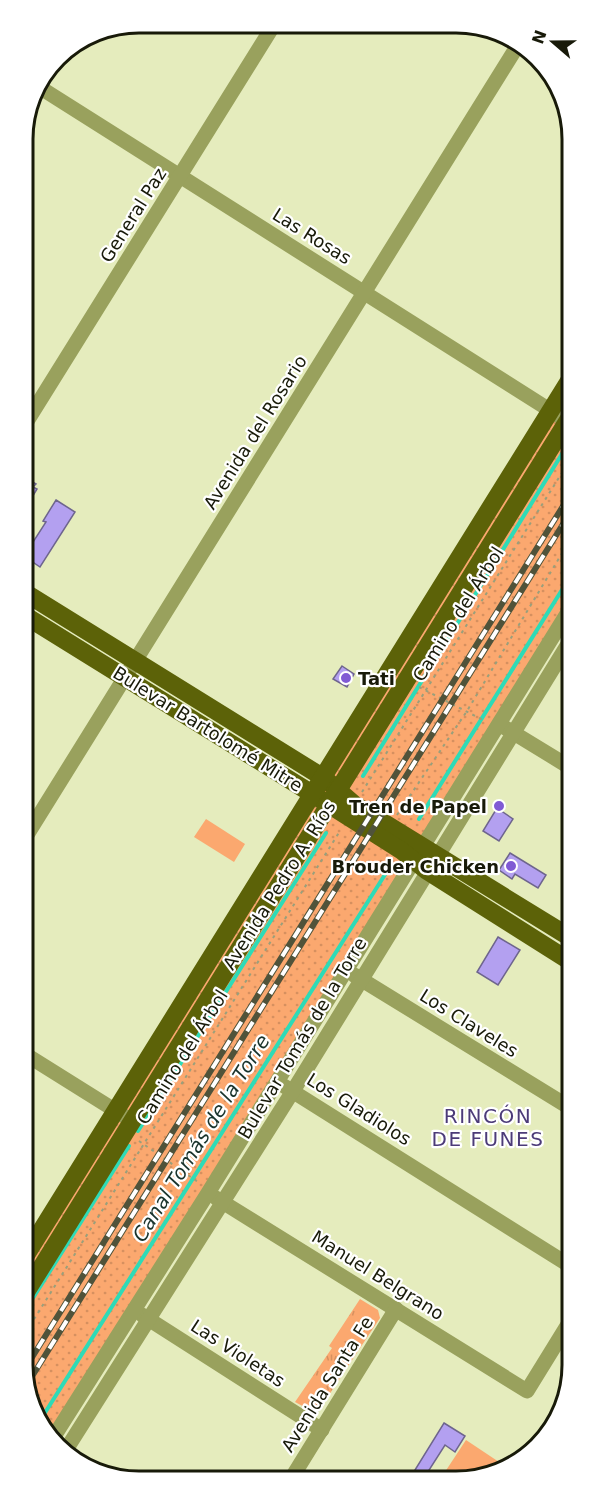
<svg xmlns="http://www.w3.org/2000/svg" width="595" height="1504" font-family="'DejaVu Sans',sans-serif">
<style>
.grass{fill:url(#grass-dots)}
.park{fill:url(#park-tufts)}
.pitch{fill:#fba86f}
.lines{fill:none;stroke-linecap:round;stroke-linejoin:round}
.stream{stroke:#2edbb7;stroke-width:4}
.building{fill:#b3a0f0;stroke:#6e658d;stroke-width:1.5}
.path{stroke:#9a9f7b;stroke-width:2;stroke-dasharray:3 4.5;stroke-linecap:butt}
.minor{stroke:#99a15d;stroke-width:15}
.major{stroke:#5c6208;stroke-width:18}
.rail-casing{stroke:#50533a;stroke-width:6}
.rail{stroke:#fff;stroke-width:4;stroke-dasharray:11;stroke-linecap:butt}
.poi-dot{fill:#805ad4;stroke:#fff;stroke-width:2}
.labels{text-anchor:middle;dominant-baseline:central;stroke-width:4.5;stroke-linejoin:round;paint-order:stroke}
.street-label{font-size:18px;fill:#181a09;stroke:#fff}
.poi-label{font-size:18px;font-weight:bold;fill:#181a09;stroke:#fff;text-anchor:end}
.neighbourhood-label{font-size:20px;letter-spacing:1.5px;fill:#4c3b78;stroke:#fff}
.water-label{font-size:20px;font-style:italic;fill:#19332c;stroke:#fff}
.rim{fill:none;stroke:#181a09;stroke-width:3}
</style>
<defs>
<pattern id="grass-dots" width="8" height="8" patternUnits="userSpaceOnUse" patternTransform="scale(1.5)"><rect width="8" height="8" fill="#fba86f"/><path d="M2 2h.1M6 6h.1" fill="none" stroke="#d6905f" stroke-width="1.8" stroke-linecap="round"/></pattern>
<pattern id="park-tufts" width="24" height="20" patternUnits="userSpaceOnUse" patternTransform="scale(1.5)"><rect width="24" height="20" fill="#fba86f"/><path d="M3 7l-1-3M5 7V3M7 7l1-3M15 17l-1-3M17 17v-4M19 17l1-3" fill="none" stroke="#d6905f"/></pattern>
</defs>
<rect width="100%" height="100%" fill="#e5ecbd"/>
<!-- grass -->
<polygon class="grass" points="569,381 570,609 53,1438 26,1395 26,1255"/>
<!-- park -->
<polygon class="park" points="360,1299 378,1310 380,1318 319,1410 310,1410 295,1402 332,1348 329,1346"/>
<!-- pitch -->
<g class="pitch">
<polygon points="206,819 245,844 234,862 194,837"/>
<polygon points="466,1440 505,1466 486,1478 441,1478"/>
</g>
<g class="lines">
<!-- stream -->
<g class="stream">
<polyline points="363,776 570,441"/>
<polyline points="419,819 570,577"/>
<polyline points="138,1131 326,833"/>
<polyline points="26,1309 129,1146"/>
<polyline points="41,1419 386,873"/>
</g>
</g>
<!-- building -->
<g class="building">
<polygon points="24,477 36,484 33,487 37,489 31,499 27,497 24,502"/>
<polygon points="56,500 75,512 40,567 24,556 46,522 43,521"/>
<polygon points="342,666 354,674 347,687 333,679"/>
<polygon points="497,808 513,819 499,841 483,831"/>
<polygon points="510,853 546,875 538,888 515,874 512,879 499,870"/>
<polygon points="498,937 520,950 498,985 477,972"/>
<polygon points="444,1423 465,1436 455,1452 445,1445 424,1478 410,1478"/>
</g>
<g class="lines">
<!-- path -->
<g class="path">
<polyline points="419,687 483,720"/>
<polyline points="362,792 570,460"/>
<polyline points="397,815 467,711 570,540"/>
<polyline points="139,1141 198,1182"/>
<polyline points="26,1332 340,831"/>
</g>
<!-- minor -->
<g class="minor">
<polyline points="36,85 567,421"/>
<polyline points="24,426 275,23"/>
<polyline points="504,727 571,768"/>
<polyline points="25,838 518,45"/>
<polyline points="354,975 572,1109"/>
<polyline points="25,1054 132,1121"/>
<polyline points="284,1086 572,1267"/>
<polyline points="216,1198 527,1391 572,1318"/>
<polyline points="142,1315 322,1430"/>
<polyline points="53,1438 208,1193 570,609"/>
<polyline points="64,1453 293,1091 570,641"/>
<polyline points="291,1479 396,1309"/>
</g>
<!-- major -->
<g class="major">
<polyline points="24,592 324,778 355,805 571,938"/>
<polyline points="24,615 314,795 402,851 427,871 571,962"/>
<polyline points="26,1255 569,381"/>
<polyline points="26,1292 570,417"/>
</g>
<defs>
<g id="rail">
<polyline points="26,1367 570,495"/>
<polyline points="26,1386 570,513"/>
</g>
</defs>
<!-- rail casing -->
<use href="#rail" class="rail-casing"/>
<!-- rail -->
<use href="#rail" class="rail"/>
</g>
<!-- markers -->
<g class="poi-dot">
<circle cx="346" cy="678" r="6"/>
<circle cx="499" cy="806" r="6"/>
<circle cx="511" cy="866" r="6"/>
</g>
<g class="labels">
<!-- street labels -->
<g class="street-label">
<text transform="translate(133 215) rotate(-58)">General Paz</text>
<text transform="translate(312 236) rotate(32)">Las Rosas</text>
<text transform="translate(255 432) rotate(-58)">Avenida del Rosario</text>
<text transform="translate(458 614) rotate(-58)">Camino del Árbol</text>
<text transform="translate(208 729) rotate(32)">Bulevar Bartolomé Mitre</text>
<text transform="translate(279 885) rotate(-58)">Avenida Pedro A. Ríos</text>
<text transform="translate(469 1023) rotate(32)">Los Claveles</text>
<text transform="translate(302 1038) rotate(-59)">Bulevar Tomás de la Torre</text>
<text transform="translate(182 1057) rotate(-58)">Camino del Árbol</text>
<text transform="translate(359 1109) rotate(32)">Los Gladiolos</text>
<text transform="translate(378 1275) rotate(32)">Manuel Belgrano</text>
<text transform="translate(238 1353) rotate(33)">Las Violetas</text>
<text transform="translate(327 1384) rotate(-58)">Avenida Santa Fe</text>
</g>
<!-- poi labels -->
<g class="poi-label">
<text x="358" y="678" text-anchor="start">Tati</text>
<text x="487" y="806">Tren de Papel</text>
<text x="499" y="866">Brouder Chicken</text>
</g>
<!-- neighbourhood labels -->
<g class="neighbourhood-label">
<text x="488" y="1116">RINCÓN<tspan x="488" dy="23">DE FUNES</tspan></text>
</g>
<!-- water labels -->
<g class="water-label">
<text transform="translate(201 1138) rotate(-58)">Canal Tomás de la Torre</text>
</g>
</g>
<!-- crop -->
<path d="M0 0H595V1504H0ZM139 33H456A106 106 0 0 1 562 139V1365A106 106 0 0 1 456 1471H139A106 106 0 0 1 33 1365V139A106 106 0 0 1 139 33Z" fill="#fff" fill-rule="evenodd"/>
<path class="rim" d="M139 33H456A106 106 0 0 1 562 139V1365A106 106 0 0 1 456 1471H139A106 106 0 0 1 33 1365V139A106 106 0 0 1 139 33Z"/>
<!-- north arrow -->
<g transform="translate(553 42) rotate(290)" stroke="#ffffff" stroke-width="4.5" paint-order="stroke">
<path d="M0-4.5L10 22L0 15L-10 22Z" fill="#181a09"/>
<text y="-9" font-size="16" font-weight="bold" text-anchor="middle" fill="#181a09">N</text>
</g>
</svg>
